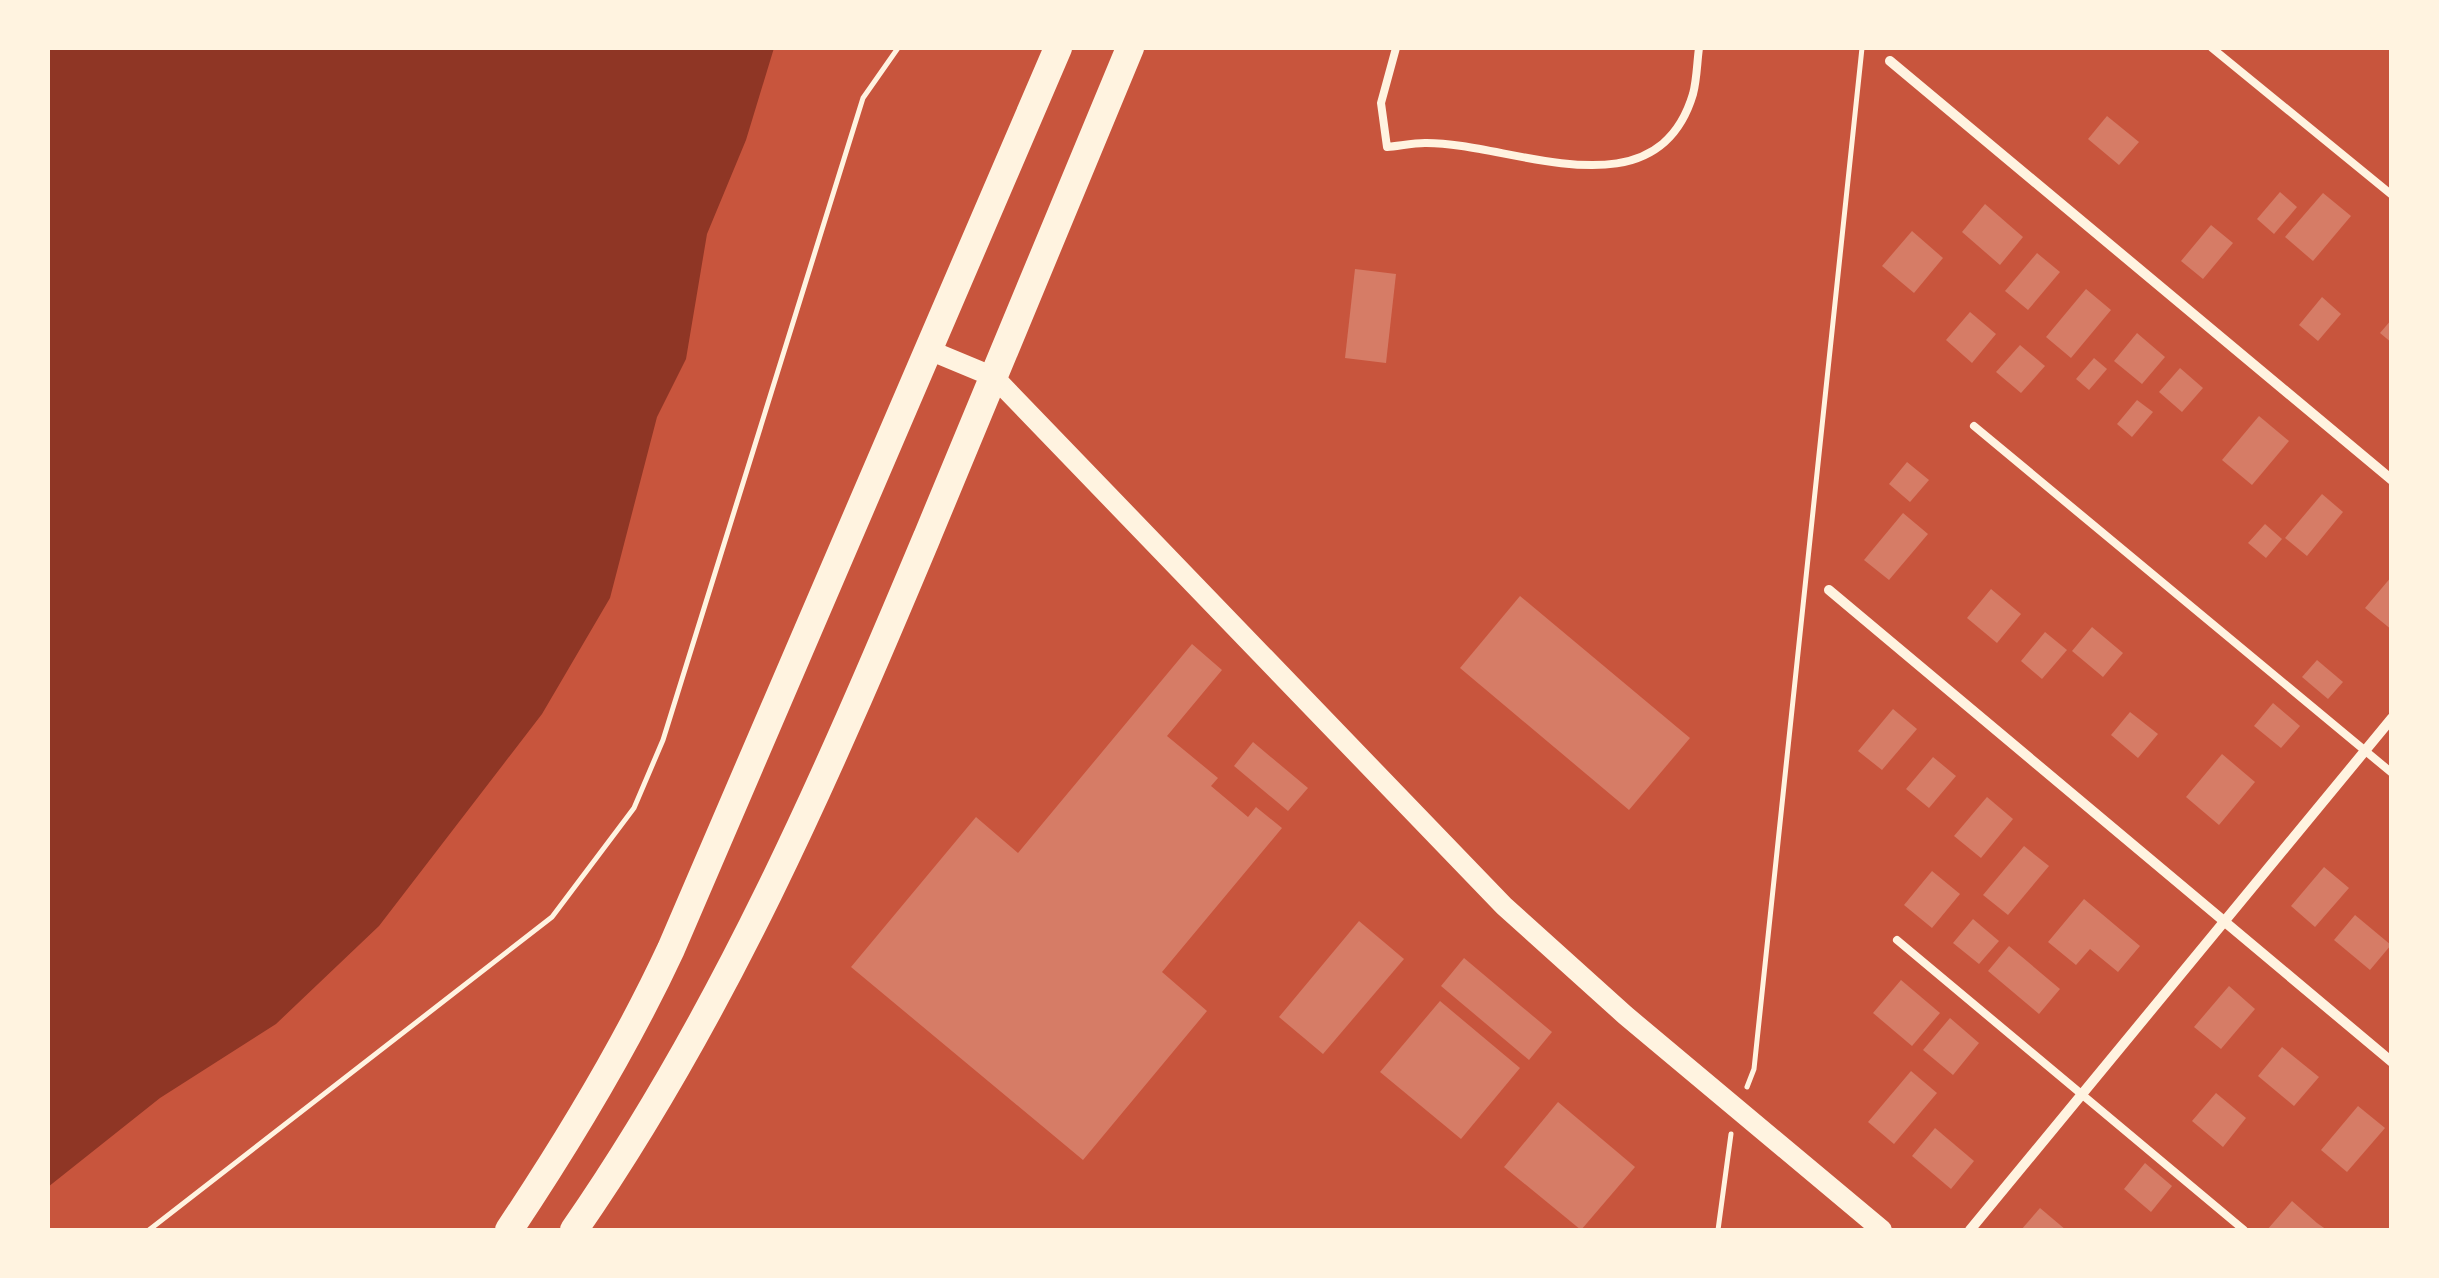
<svg xmlns="http://www.w3.org/2000/svg" width="2439" height="1278" font-family="'Alegreya Sans',sans-serif">
<style>
.water{fill:#8f3625}
.building{fill:#d67c66}
.lines{fill:none;stroke-linecap:round;stroke-linejoin:round}
.path{stroke:#fff3e0;stroke-width:5}
.service{stroke:#fff3e0;stroke-width:8}
.minor{stroke:#fff3e0;stroke-width:10}
.secondary{stroke:#fff3e0;stroke-width:20}
.trunk{stroke:#fff3e0;stroke-width:28}
</style>
<rect width="100%" height="100%" fill="#c8553d"/>
<!-- water -->
<polygon class="water" points="48,48 774,48 746,140 707,234 686,359 657,417 610,598 542,714 379,926 276,1024 160,1098 48,1187"/>
<!-- building -->
<g class="building">
<polygon points="2107,116 2139,142 2119,165 2088,139"/>
<polygon points="2280,192 2297,207 2274,234 2257,219"/>
<polygon points="2323,193 2351,216 2313,261 2285,237"/>
<polygon points="1985,204 2023,237 2000,265 1962,232"/>
<polygon points="2211,225 2233,243 2203,279 2181,261"/>
<polygon points="1912,231 1943,258 1914,293 1882,266"/>
<polygon points="2037,253 2060,272 2028,310 2005,291"/>
<polygon points="1355,269 1396,274 1386,363 1345,358"/>
<polygon points="2086,289 2111,310 2071,358 2046,337"/>
<polygon points="2322,297 2341,314 2318,341 2299,325"/>
<polygon points="1970,312 1996,334 1972,363 1946,340"/>
<polygon points="2392,319 2392,343 2380,333"/>
<polygon points="2137,333 2165,357 2142,384 2114,361"/>
<polygon points="2020,345 2045,366 2021,393 1996,372"/>
<polygon points="2094,358 2107,369 2089,390 2076,379"/>
<polygon points="2180,368 2203,388 2182,412 2159,392"/>
<polygon points="2137,400 2153,412 2132,437 2117,424"/>
<polygon points="2259,416 2289,441 2252,485 2222,460"/>
<polygon points="1907,462 1929,480 1910,502 1889,484"/>
<polygon points="2322,494 2343,512 2307,556 2285,538"/>
<polygon points="1903,513 1928,534 1889,580 1864,560"/>
<polygon points="2265,524 2282,539 2266,558 2248,543"/>
<polygon points="2392,576 2392,630 2365,608"/>
<polygon points="1991,589 2021,614 1997,643 1967,618"/>
<polygon points="1520,596 1690,738 1629,810 1460,668"/>
<polygon points="2092,627 2123,653 2103,677 2072,651"/>
<polygon points="2045,632 2067,650 2042,679 2021,661"/>
<polygon points="1192,644 1222,670 1167,736 1218,778 1211,786 1248,817 1256,807 1282,828 1162,972 1207,1011 1083,1160 851,967 976,817 1018,853"/>
<polygon points="2317,660 2343,682 2328,699 2302,677"/>
<polygon points="2273,703 2300,726 2281,748 2254,726"/>
<polygon points="1893,709 1917,729 1882,770 1858,751"/>
<polygon points="2130,712 2158,734 2138,758 2111,735"/>
<polygon points="1253,742 1308,788 1288,811 1234,766"/>
<polygon points="2222,754 2255,782 2219,825 2186,797"/>
<polygon points="1933,757 1956,776 1929,808 1906,789"/>
<polygon points="1987,797 2013,819 1981,858 1954,836"/>
<polygon points="2024,846 2049,866 2008,915 1983,895"/>
<polygon points="2324,867 2349,888 2315,927 2291,906"/>
<polygon points="1932,871 1960,894 1932,928 1904,905"/>
<polygon points="2084,899 2140,946 2118,972 2090,949 2076,965 2048,942"/>
<polygon points="2355,915 2391,945 2370,970 2334,940"/>
<polygon points="1973,919 1999,941 1979,964 1953,943"/>
<polygon points="1359,921 1404,959 1323,1054 1279,1017"/>
<polygon points="2009,946 2060,989 2039,1014 1988,971"/>
<polygon points="1464,958 1552,1032 1529,1060 1441,986"/>
<polygon points="1901,980 1940,1013 1912,1046 1873,1013"/>
<polygon points="2229,986 2255,1009 2221,1049 2194,1027"/>
<polygon points="1440,1001 1520,1068 1461,1139 1380,1072"/>
<polygon points="1950,1018 1979,1043 1953,1075 1923,1050"/>
<polygon points="2282,1047 2319,1077 2294,1106 2258,1076"/>
<polygon points="1911,1071 1937,1093 1894,1144 1868,1122"/>
<polygon points="2216,1093 2246,1118 2223,1147 2192,1121"/>
<polygon points="1558,1102 1635,1167 1581,1230 1504,1167"/>
<polygon points="2358,1106 2385,1128 2347,1172 2321,1150"/>
<polygon points="1935,1128 1974,1161 1951,1189 1912,1156"/>
<polygon points="2145,1163 2172,1186 2151,1212 2124,1189"/>
<polygon points="2292,1201 2317,1223 2327,1230 2267,1230"/>
<polygon points="2040,1208 2066,1230 2021,1230"/>
</g>
<g class="lines">
<!-- path -->
<g class="path">
<polyline points="1747,1087 1754,1069 1862,48"/>
<polyline points="149,1230 552,917 634,808 663,740 863,98 898,48"/>
<polyline points="1718,1230 1731,1134"/>
</g>
<!-- service -->
<g class="service">
<path d="M1396,48L1381,103L1387,147C1399,146 1413,143 1425,143C1510,142 1656,218 1693,94C1697,79 1697,62 1699,48"/>
<polyline points="2212,48 2392,195"/>
<polyline points="1974,426 2392,773"/>
<polyline points="1897,940 2244,1230"/>
</g>
<!-- minor -->
<g class="minor">
<polyline points="1890,61 2392,480"/>
<polyline points="1829,590 2392,1062"/>
<polyline points="1970,1230 2392,718"/>
</g>
<!-- secondary -->
<polyline class="secondary" points="929,350 994,377 1504,906 1625,1015 1882,1230"/>
<!-- trunk -->
<g class="trunk">
<path d="M509,1230C569,1140 625,1048 671,949L1058,48"/>
<path d="M574,1230C723,1015 826,778 927,537C995,374 1063,211 1130,48"/>
</g>
</g>
<!-- border -->
<rect width="2439" height="1278" fill="none" stroke="#fff3e0" stroke-width="100"/>
</svg>
